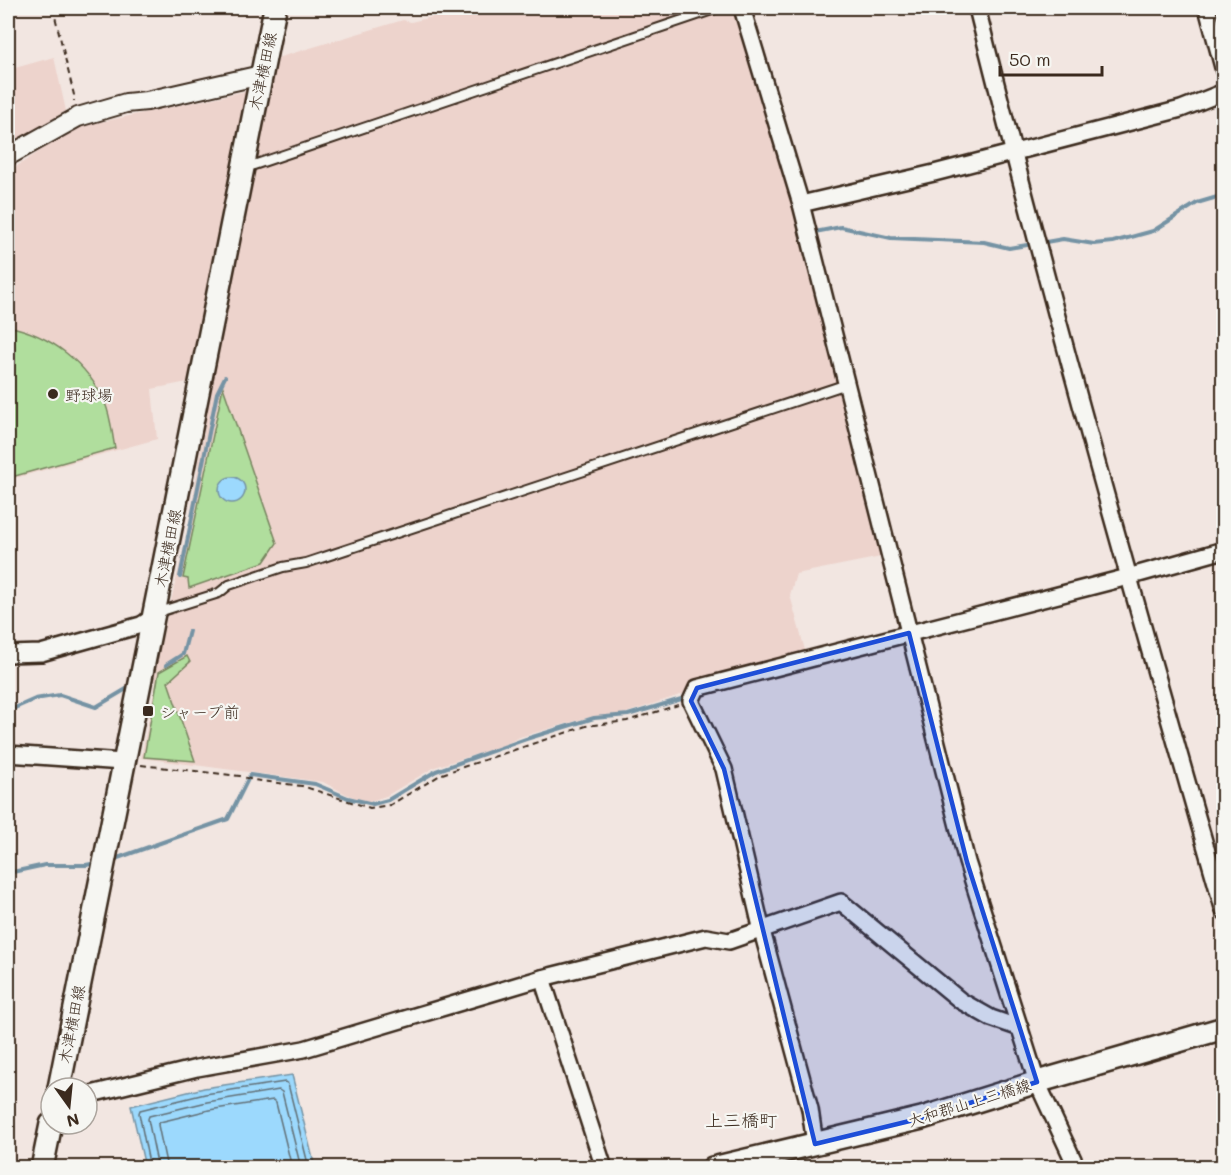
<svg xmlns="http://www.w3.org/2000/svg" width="1231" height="1175" font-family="Mali,'Klee One',sans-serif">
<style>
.built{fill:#edd3cc}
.green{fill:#b0de9d;stroke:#76845e;stroke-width:1.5}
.water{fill:#9cd9fd;stroke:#7593a4;stroke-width:1.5}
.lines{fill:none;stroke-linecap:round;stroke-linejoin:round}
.shore{stroke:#627077;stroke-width:1.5}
.stream{stroke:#7593a4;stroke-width:4}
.service-casing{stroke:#3b2a1e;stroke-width:12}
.minor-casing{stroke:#3b2a1e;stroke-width:20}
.tertiary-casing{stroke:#3b2a1e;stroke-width:22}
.secondary-casing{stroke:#3b2a1e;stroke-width:26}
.path{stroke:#3b2a1e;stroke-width:2;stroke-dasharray:6 4.5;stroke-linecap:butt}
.service{stroke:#f6f6f2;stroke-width:8}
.minor{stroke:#f6f6f2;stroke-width:15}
.tertiary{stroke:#f6f6f2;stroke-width:18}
.secondary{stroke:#f6f6f2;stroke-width:21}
.marked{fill:#1d4ed8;fill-opacity:0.2;stroke:#1d4ed8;stroke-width:4.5;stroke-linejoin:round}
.poi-dot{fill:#3b2a1e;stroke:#f6f6f2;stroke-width:2}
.labels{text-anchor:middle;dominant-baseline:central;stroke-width:4.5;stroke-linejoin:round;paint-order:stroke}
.street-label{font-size:16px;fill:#3b2a1e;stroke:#f6f6f2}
.poi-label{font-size:16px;fill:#3b2a1e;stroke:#f6f6f2;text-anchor:start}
.neighbourhood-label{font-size:18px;fill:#3b2a1e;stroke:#f6f6f2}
</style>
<rect width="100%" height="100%" fill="#f2e6e1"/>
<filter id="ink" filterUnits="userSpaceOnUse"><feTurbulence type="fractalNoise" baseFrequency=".0167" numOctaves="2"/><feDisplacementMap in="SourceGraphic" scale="12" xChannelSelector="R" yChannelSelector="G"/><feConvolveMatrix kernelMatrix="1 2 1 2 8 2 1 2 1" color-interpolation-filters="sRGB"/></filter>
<g filter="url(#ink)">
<!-- built -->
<g class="built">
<polygon points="469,8 738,8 764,89 886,556 796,574 790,595 806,654 701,682 686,693 620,715 590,717 520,737 500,747 435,767 386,796 368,802 348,795 323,782 141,758 156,682 153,677 188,529 213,377 152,389 157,439 8,480 8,172 77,127 270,86 277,58 403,20 411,22"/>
<polygon points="54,57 66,111 8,145 8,70"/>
</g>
<!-- green -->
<g class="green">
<path d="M8,326C50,335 87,362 105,403C111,417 112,434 115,448L8,478Z"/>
<polygon points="223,387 277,543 264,562 189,588 188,579 183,578"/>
<polygon points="187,656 190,662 168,682 195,761 144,757 159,672"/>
</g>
<!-- water -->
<g class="water">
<circle cx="232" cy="490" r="13"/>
<polygon points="292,1075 315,1167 145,1167 131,1106 204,1088"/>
</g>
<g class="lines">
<!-- shore -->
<g class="shore">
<polyline points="150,1168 139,1113 140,1110 205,1094 285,1082 288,1084 309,1168"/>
<polyline points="158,1168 148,1119 149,1116 207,1102 279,1090 282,1092 301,1168"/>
<polyline points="167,1168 158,1125 160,1122 209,1110 273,1100 276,1103 292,1168"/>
</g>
<!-- stream -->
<g class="stream">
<polyline points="815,232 841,227 891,238 984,242 1009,248 1033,244"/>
<polyline points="1040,243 1063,239 1094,244 1113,242 1153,231 1197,203 1224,195"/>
<polyline points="180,577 217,393 225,377"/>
<polyline points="166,665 183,654 189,631"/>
<polyline points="8,711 35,699 60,695 96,707 128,688"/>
<polyline points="112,860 228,819 250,775 315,784 348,798 373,804 388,800 436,771 526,739 594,718 628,715 688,697"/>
<polyline points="8,873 45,865 86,865 96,863"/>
</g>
<defs>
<g id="service">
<polyline points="245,168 718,8"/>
<polyline points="159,614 165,610 219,593 229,585 283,567 306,563 847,384"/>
</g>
<g id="minor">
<polyline points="742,8 801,204 967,862 1037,1082 1077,1168"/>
<path d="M977,8C1052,311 1138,611 1224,911"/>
<polyline points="1207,8 1224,71"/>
<polyline points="801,204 934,173 1181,109 1224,92"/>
<polyline points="8,654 41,653 141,625 154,617"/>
<polyline points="8,754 123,762"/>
<polyline points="542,978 604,1168"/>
<polyline points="87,1095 197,1068 304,1049 542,978 706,937 729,941 841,902 961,1001 991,1018 1020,1028"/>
<polyline points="815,1144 810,1109 762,931 724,769 691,701 697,688 1128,577 1224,550"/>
</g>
<polyline id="tertiary" points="8,156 78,117 126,103 147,101 261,75"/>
<g id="secondary">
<polyline points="59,1088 275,8"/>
<polyline points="42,1168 51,1124"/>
<polyline points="713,1168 922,1118 1037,1082 1224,1028"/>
</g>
</defs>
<!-- service casing -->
<use href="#service" class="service-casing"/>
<!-- minor casing -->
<use href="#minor" class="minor-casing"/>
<!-- tertiary casing -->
<use href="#tertiary" class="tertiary-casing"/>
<!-- secondary casing -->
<use href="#secondary" class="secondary-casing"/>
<!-- path -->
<g class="path">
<polyline points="53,8 74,95 74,101"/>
<polyline points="141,765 240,776 253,780 302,786 370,808 390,805 442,774 586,726 627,721 678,705"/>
</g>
<!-- service -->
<use href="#service" class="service"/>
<!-- minor -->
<use href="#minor" class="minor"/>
<!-- tertiary -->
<use href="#tertiary" class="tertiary"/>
<!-- secondary -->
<use href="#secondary" class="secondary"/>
</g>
</g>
<!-- marked area -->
<path class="marked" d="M909,633L967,862L1037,1082L922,1118L815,1144L724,769L691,701L697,688Z"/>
<!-- markers -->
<g class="poi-dot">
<circle cx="53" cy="394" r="6"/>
<rect x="142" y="705" width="12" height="12" rx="3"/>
</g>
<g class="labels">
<!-- street labels -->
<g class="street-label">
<text transform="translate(262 71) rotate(-78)">木津横田線</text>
<text transform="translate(167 548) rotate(-79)">木津横田線</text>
<text transform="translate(71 1024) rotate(-79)">木津横田線</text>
<text transform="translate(969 1102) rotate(-17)">大和郡山上三橋線</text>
</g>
<!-- poi labels -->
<g class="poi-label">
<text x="65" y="394">野球場</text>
<text x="160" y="711">シャープ前</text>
</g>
<!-- neighbourhood labels -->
<g class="neighbourhood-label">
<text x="741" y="1120">上三橋町</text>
</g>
</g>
<!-- margin -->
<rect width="1231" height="1175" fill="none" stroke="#f6f6f2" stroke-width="30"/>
<rect x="15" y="15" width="1201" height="1145" fill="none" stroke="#3b2a1e" stroke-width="2" filter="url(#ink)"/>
<!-- north arrow -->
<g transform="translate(69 1106) rotate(165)"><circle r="28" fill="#f6f6f2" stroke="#aba49d" stroke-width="1.5"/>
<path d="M0-4.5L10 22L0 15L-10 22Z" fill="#3b2a1e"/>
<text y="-9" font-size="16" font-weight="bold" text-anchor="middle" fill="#3b2a1e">N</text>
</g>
<!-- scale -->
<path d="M1000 66v9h102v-9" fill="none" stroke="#3b2a1e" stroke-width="3"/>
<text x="1009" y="66" font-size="18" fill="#3b2a1e" stroke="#f6f6f2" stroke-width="4.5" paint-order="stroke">50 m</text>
</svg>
